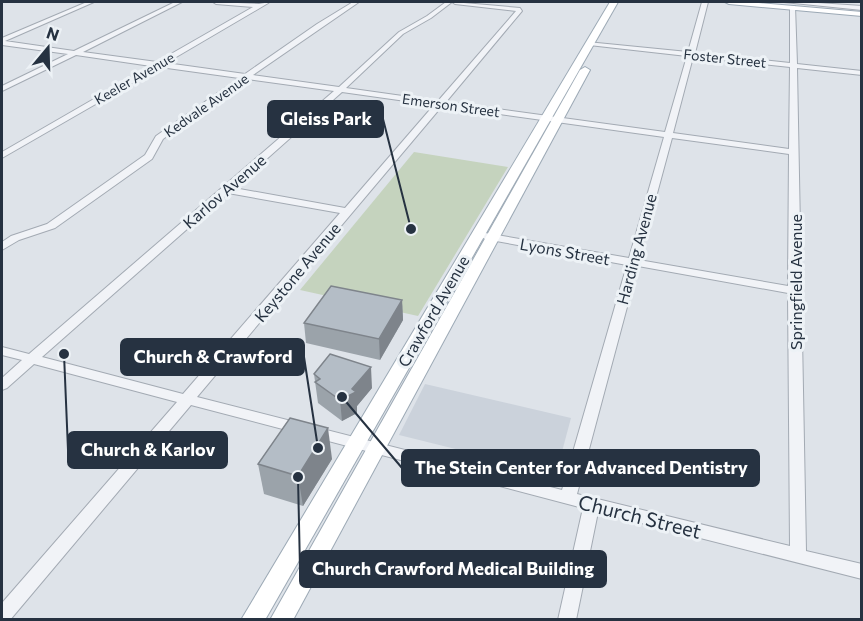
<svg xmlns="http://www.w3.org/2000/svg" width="863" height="621" font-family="Commissioner,sans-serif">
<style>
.built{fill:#cbd2db}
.green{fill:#c5d3be}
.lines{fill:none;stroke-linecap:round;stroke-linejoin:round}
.minor-casing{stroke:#a3aab3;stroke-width:2}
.major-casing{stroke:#9ca9b5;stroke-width:2}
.minor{fill:#f1f3f7;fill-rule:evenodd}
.major{fill:#fff;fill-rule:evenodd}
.wall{fill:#9ba3aa}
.shaded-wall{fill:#7e848b}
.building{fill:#b4bdc6;stroke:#7e848b;stroke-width:1.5}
.labels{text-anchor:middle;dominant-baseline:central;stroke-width:6;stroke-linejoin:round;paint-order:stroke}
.far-street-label{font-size:14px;fill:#263241;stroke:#edf2f6}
.street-label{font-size:16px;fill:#263241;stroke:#edf2f6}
.near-street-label{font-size:20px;fill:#263241;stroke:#edf2f6}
.leader{fill:none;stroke:#263241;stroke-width:2}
.callout-dot{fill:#263241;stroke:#edf2f6;stroke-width:2}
.callout{fill:#263241;stroke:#263241;stroke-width:2}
.callout-label{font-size:18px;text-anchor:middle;font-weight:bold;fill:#fff}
</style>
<rect width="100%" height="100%" fill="#dee3e9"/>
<!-- built -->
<polygon class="built" points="425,384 571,418 556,474 399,435"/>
<!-- green -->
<polygon class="green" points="414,152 508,167 418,316 300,290"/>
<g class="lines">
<defs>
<g id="minor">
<path d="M87,2H94L5,41L74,51L175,2H182L83,52L157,62L253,7L216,4L213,2L259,4L270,2L166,63L245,74L317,24L353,2H359L253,75L339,87L399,32L427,16L446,2H452L431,18L403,34L346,88L438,101L516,11L455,4L452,2L520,8L522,11L446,102L665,132L687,56L589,45L587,44V42L688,52L702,2H708L695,53L790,63V7L795,6L797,64L862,71V75L797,68L806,551L862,564V579L598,512L576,620H558L583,508L191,405L10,620H2V603L177,402L34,364L7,388L2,390V378L22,360L2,355V347L29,354L334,91L247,79L163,139L152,159L55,228L19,240L2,250V242L11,236L47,224L145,155L156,136L239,78L160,67L2,158V152L151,66L76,55L2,91V86L68,54L2,45V38ZM693,57L790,67L789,149L673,133ZM342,92L434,105L345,208L234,188ZM442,106L664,137L629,258L485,233L480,236L485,239L627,265L562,490L197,397ZM672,138L789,154L788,286L639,260ZM228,193L340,213L183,394L42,357ZM638,266L788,293L790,546L577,494Z"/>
<polygon points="784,2 803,2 862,6 862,10"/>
</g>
<g id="major">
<polygon points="610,2 618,2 265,620 241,620"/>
<polygon points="725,2 748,2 862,12 862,16 729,4"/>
<polygon points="585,67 590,70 293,620 270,620 580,70"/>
</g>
</defs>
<!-- minor casing -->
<use href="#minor" class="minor-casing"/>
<!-- major casing -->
<use href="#major" class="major-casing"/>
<!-- minor -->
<use href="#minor" class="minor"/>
<!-- major -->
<use href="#major" class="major"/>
</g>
<!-- wall -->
<g class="wall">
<polygon points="402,300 403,320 380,360 306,343 304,323"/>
<polygon points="314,374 372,388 357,406 357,413 342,421 318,403"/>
<polygon points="332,459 303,506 264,494 258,464"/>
</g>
<!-- shaded-wall -->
<g class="shaded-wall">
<polygon points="402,300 403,320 380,360 379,339"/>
<polygon points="371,367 372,388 357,406 357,413 342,421 340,400 352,389"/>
<polygon points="328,428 332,459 303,506 298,476"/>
</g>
<!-- building -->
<g class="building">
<polygon points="331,286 402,300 379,339 304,323"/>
<polygon points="330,354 371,367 352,389 356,392 340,400 315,382 320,379 314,374"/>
<polygon points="290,418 328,428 298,476 258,464"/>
</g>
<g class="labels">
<!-- far-street labels -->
<g class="far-street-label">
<text transform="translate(725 58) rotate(6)">Foster Street</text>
<text transform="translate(134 78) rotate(-30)">Keeler Avenue</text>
<text transform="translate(206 105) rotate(-35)">Kedvale Avenue</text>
<text transform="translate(451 105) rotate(8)">Emerson Street</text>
</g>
<!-- street labels -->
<g class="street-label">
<text transform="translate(224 191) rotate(-41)">Karlov Avenue</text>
<text transform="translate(636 249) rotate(-75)">Harding Avenue</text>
<text transform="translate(565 251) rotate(10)">Lyons Street</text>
<text transform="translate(297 272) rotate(-50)">Keystone Avenue</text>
<text transform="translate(795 282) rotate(-90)">Springfield Avenue</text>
<text transform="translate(433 311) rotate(-60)">Crawford Avenue</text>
</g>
<!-- near-street labels -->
<g class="near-street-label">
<text transform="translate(640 516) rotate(14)">Church Street</text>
</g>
</g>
<!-- callouts -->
<path class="leader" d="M411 229L383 119M318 448L304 357M64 354L68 450M342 397L402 468M298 477L300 569"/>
<g class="callout-dot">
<circle cx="411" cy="229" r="6"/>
<circle cx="318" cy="448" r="6"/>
<circle cx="64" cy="354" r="6"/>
<circle cx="342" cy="397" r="6"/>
<circle cx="298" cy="477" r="6"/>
</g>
<g class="callout">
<rect x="268" y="101" width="115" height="36" rx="6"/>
<rect x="121" y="339" width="183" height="36" rx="6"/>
<rect x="68" y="432" width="159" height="36" rx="6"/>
<rect x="402" y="450" width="357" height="36" rx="6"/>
<rect x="300" y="551" width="306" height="36" rx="6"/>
</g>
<g class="callout-label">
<text x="326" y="125">Gleiss Park</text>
<text x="213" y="363">Church &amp; Crawford</text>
<text x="148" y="456">Church &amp; Karlov</text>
<text x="581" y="474">The Stein Center for Advanced Dentistry</text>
<text x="453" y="575">Church Crawford Medical Building</text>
</g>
<!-- border -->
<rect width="863" height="621" fill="none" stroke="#263241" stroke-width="6"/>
<!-- north arrow -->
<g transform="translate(48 48) rotate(19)" stroke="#edf2f6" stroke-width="4.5" paint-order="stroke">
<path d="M0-4.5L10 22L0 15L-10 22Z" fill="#263241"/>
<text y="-9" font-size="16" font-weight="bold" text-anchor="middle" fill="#263241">N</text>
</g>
</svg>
